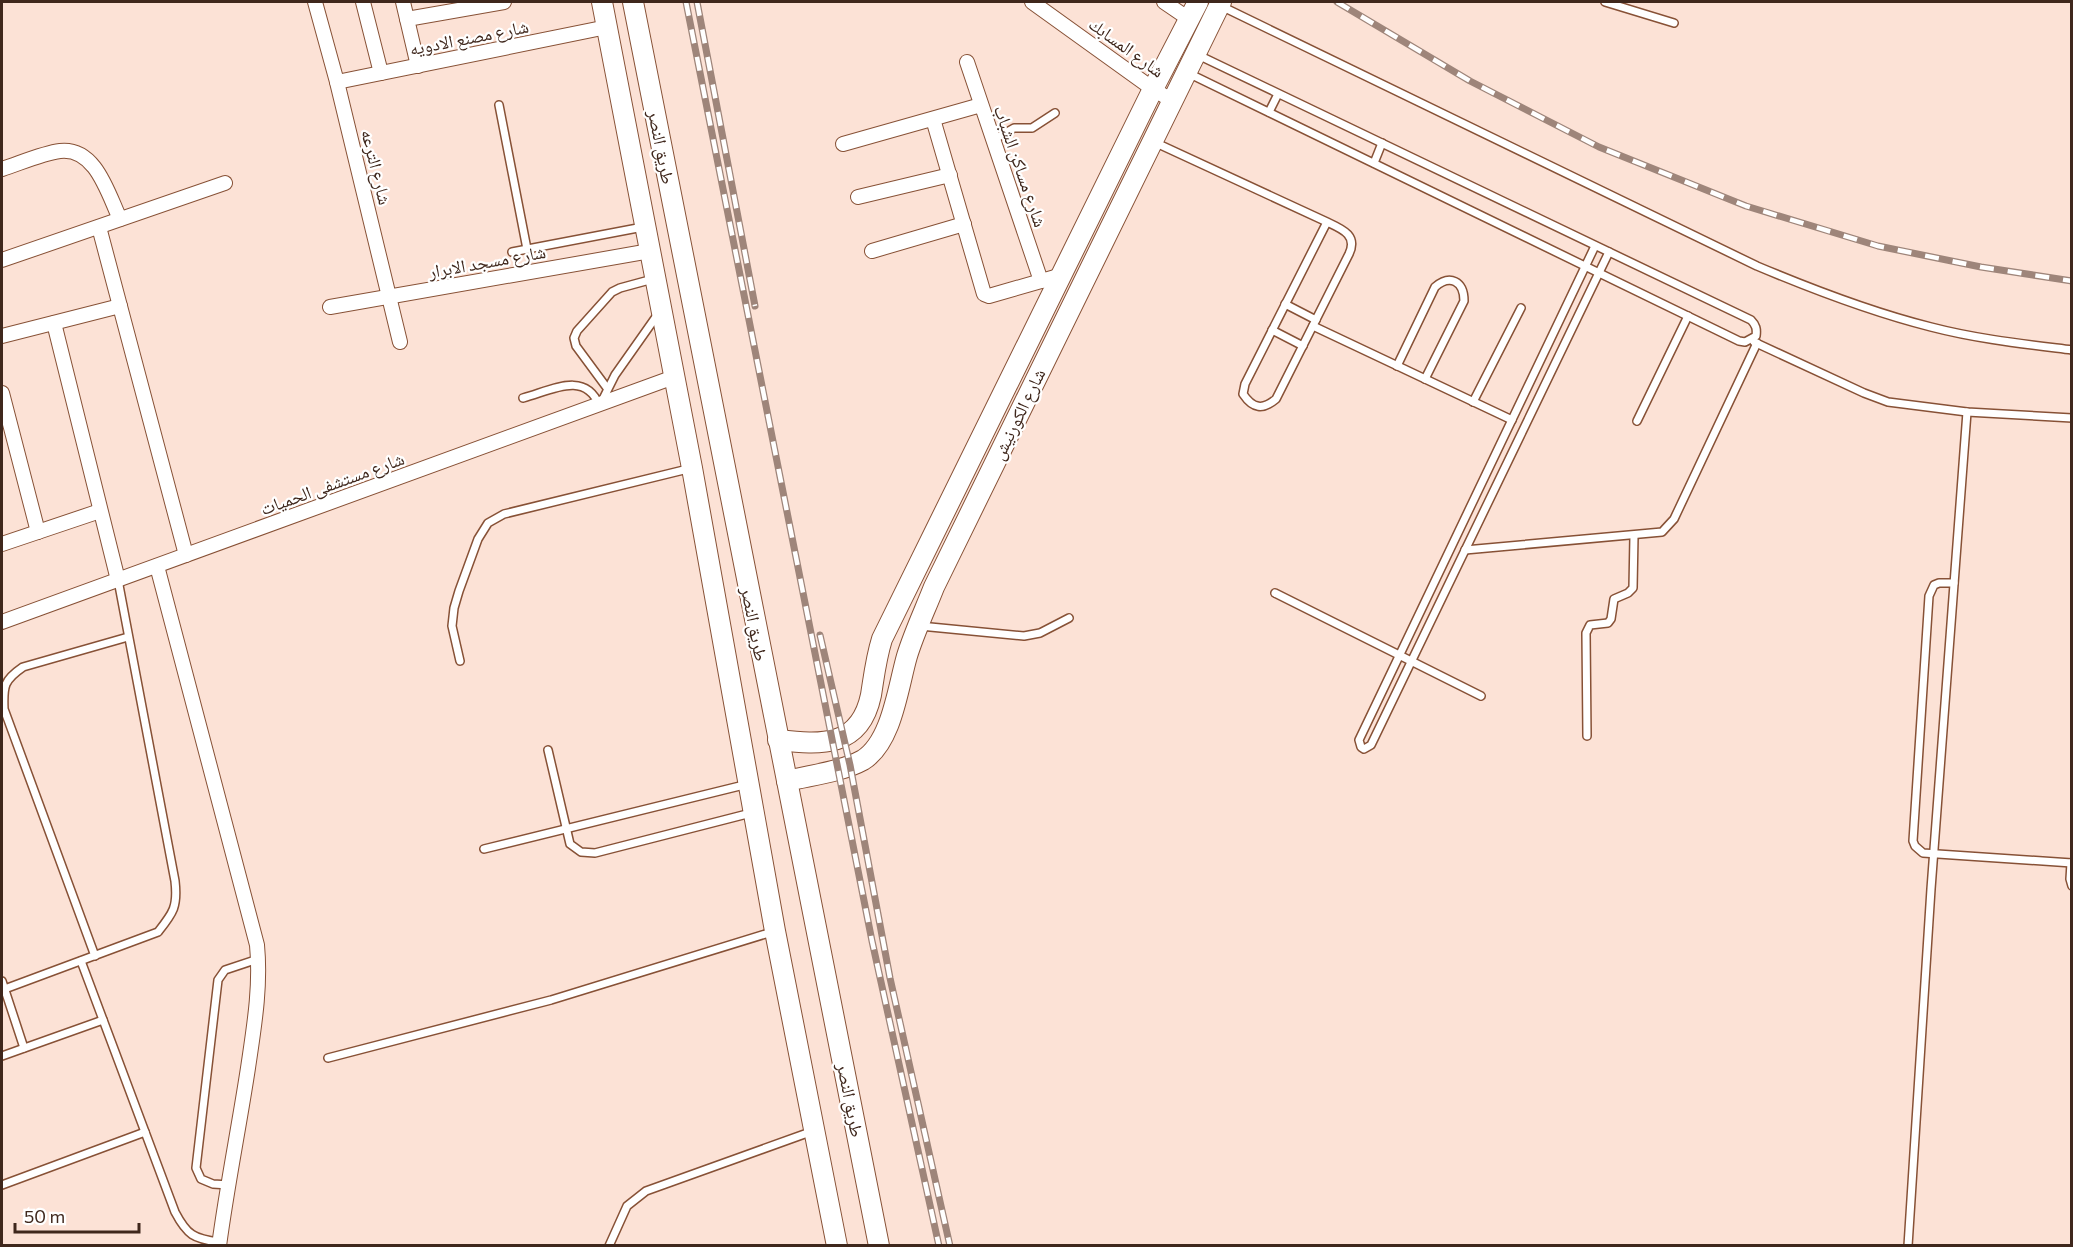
<svg xmlns="http://www.w3.org/2000/svg" width="2073" height="1247" font-family="Commissioner,'Noto Naskh Arabic',sans-serif">
<style>
.lines{fill:none;stroke-linecap:round;stroke-linejoin:round}
.lane-casing{stroke:#875136;stroke-width:10}
.street-casing{stroke:#875136;stroke-width:16}
.secondary-casing{stroke:#875136;stroke-width:22}
.lane{stroke:#fff;stroke-width:7}
.street{stroke:#fff;stroke-width:14}
.secondary{stroke:#fff;stroke-width:20}
.rail-casing{stroke:#9e857a;stroke-width:7}
.rail{stroke:#fff;stroke-width:4.5;stroke-dasharray:14;stroke-linecap:butt}
.labels{text-anchor:middle;dominant-baseline:central;stroke-width:4.5;stroke-linejoin:round;paint-order:stroke}
.street-label{font-size:18px;fill:#3f271c;stroke:#fff}
</style>
<rect width="100%" height="100%" fill="#fce2d6"/>
<g class="lines">
<defs>
<g id="lane">
<polyline points="1605,2 1674,23"/>
<path d="M1221,6L1757,266C1814,290 1871,312 1931,327C1977,339 2024,344 2072,350"/>
<path d="M1188,73L1739,341L1745,342L1756,336C1757,329 1756,325 1751,320L1198,55"/>
<polyline points="499,105 527,249"/>
<polyline points="1269,112 1278,94"/>
<polyline points="993,140 1014,128 1032,128 1055,113"/>
<path d="M1154,142L1327,222C1342,229 1358,235 1349,254L1276,399C1263,410 1253,409 1243,394L1245,384L1327,222"/>
<polyline points="1374,163 1382,143"/>
<polyline points="1595,246 1359,740 1361,747 1364,749 1371,745 1609,252"/>
<polyline points="512,252 643,227"/>
<polyline points="1285,304 1316,320"/>
<polyline points="1313,326 1512,420"/>
<polyline points="1272,330 1303,346"/>
<polyline points="1754,342 1864,393 1888,402 1967,412 2072,418"/>
<path d="M1397,366L1435,287C1450,274 1464,281 1464,301L1425,379"/>
<polyline points="607,388 576,346 574,338 577,331 612,292 620,288 653,279"/>
<path d="M523,398C550,391 585,370 599,405"/>
<polyline points="1473,402 1521,308"/>
<polyline points="601,403 615,375 658,314"/>
<polyline points="1637,421 1688,316"/>
<polyline points="1465,550 1662,532 1674,519 1757,343"/>
<polyline points="1954,583 1939,583 1934,585 1929,596 1913,841 1915,846 1923,853 2072,863"/>
<polyline points="1275,593 1481,696"/>
<polyline points="920,626 1024,636 1040,633 1069,618"/>
<polyline points="460,661 452,626 454,608 459,591 478,539 488,523 504,514 692,468"/>
<polyline points="1587,736 1586,633 1590,625 1608,623 1611,619 1614,599 1628,593 1633,588 1634,536"/>
<polyline points="548,750 570,844 581,852 595,853 751,813"/>
<polyline points="484,849 748,784"/>
<polyline points="2071,863 2070,879 2072,886"/>
<path d="M95,956L4,709C3,686 4,680 23,667L128,637"/>
<path d="M81,961L175,1212C187,1235 194,1239 219,1242"/>
<polyline points="2,981 24,1048"/>
<path d="M2,990L158,932C173,913 178,907 175,881L118,580"/>
<polyline points="2,1056 103,1020"/>
<polyline points="328,1058 551,1000 772,932"/>
<polyline points="2,1185 145,1132"/>
<polyline points="229,1185 213,1184 201,1179 196,1168 218,980 225,970 258,959"/>
<polyline points="609,1246 627,1206 646,1191 813,1131"/>
<polyline points="1908,1246 1931,889 1967,412"/>
</g>
<g id="street">
<polyline points="315,2 337,82 400,342"/>
<polyline points="363,2 381,73"/>
<polyline points="403,2 418,66"/>
<polyline points="1032,2 1153,89 1171,100"/>
<polyline points="1164,2 1189,19"/>
<polyline points="407,19 504,2"/>
<polyline points="967,62 1041,281"/>
<polyline points="337,82 607,27"/>
<polyline points="933,119 984,294 989,296 1062,275"/>
<polyline points="843,144 981,105"/>
<path d="M2,169C18,164 43,153 60,151C96,147 108,194 120,219"/>
<polyline points="858,197 950,175"/>
<polyline points="99,227 186,555"/>
<polyline points="872,251 964,224"/>
<polyline points="2,260 225,183"/>
<polyline points="330,307 650,251"/>
<polyline points="54,323 118,580"/>
<polyline points="2,336 120,306"/>
<polyline points="2,393 38,532"/>
<polyline points="2,544 100,511"/>
<path d="M157,566L257,945C261,987 254,1027 248,1068C239,1127 227,1186 219,1246"/>
<polyline points="2,622 674,377"/>
</g>
<g id="secondary">
<polyline points="602,2 692,468 775,931 837,1246"/>
<polyline points="633,2 879,1246"/>
<path d="M778,740C821,745 860,748 871,695C874,676 876,658 882,639L1153,89L1198,2"/>
<path d="M787,781C811,775 841,772 863,760C892,742 898,687 907,656C914,633 925,610 934,587L1221,2"/>
</g>
</defs>
<!-- lane casing -->
<use href="#lane" class="lane-casing"/>
<!-- street casing -->
<use href="#street" class="street-casing"/>
<!-- secondary casing -->
<use href="#secondary" class="secondary-casing"/>
<!-- lane -->
<use href="#lane" class="lane"/>
<!-- street -->
<use href="#street" class="street"/>
<!-- secondary -->
<use href="#secondary" class="secondary"/>
<defs>
<g id="rail">
<polyline points="686,2 872,941 939,1246"/>
<polyline points="697,2 755,306"/>
<polyline points="1337,2 1470,81 1599,147 1746,206 1878,246 1981,267 2072,281"/>
<polyline points="820,635 850,765 890,978 950,1246"/>
</g>
</defs>
<!-- rail casing -->
<use href="#rail" class="rail-casing"/>
<!-- rail -->
<use href="#rail" class="rail"/>
</g>
<g class="labels">
<!-- street labels -->
<g class="street-label">
<text transform="translate(469 37) rotate(-11)">شارع مصنع الادويه</text>
<text transform="translate(1127 47) rotate(36)">شارع المسابك</text>
<text transform="translate(662 147) rotate(79)">طريق النصر</text>
<text transform="translate(1021 166) rotate(71)">شارع مساكن الشباب</text>
<text transform="translate(377 167) rotate(76)">شارع الترعه</text>
<text transform="translate(487 261) rotate(-10)">شارع مسجد الابرار</text>
<text transform="translate(1018 414) rotate(-64)">شارع الكورنيش</text>
<text transform="translate(332 483) rotate(-20)">شارع مستشفى الحميات</text>
<text transform="translate(755 624) rotate(79)">طريق النصر</text>
<text transform="translate(851 1100) rotate(79)">طريق النصر</text>
</g>
</g>
<!-- border -->
<rect width="2073" height="1247" fill="none" stroke="#3f271c" stroke-width="6"/>
<!-- scale -->
<path d="M15 1223v9h124v-9" fill="none" stroke="#3f271c" stroke-width="3"/>
<text x="24" y="1223" font-size="18" fill="#3f271c" stroke="#ffffff" stroke-width="4.5" paint-order="stroke">50 m</text>
</svg>
